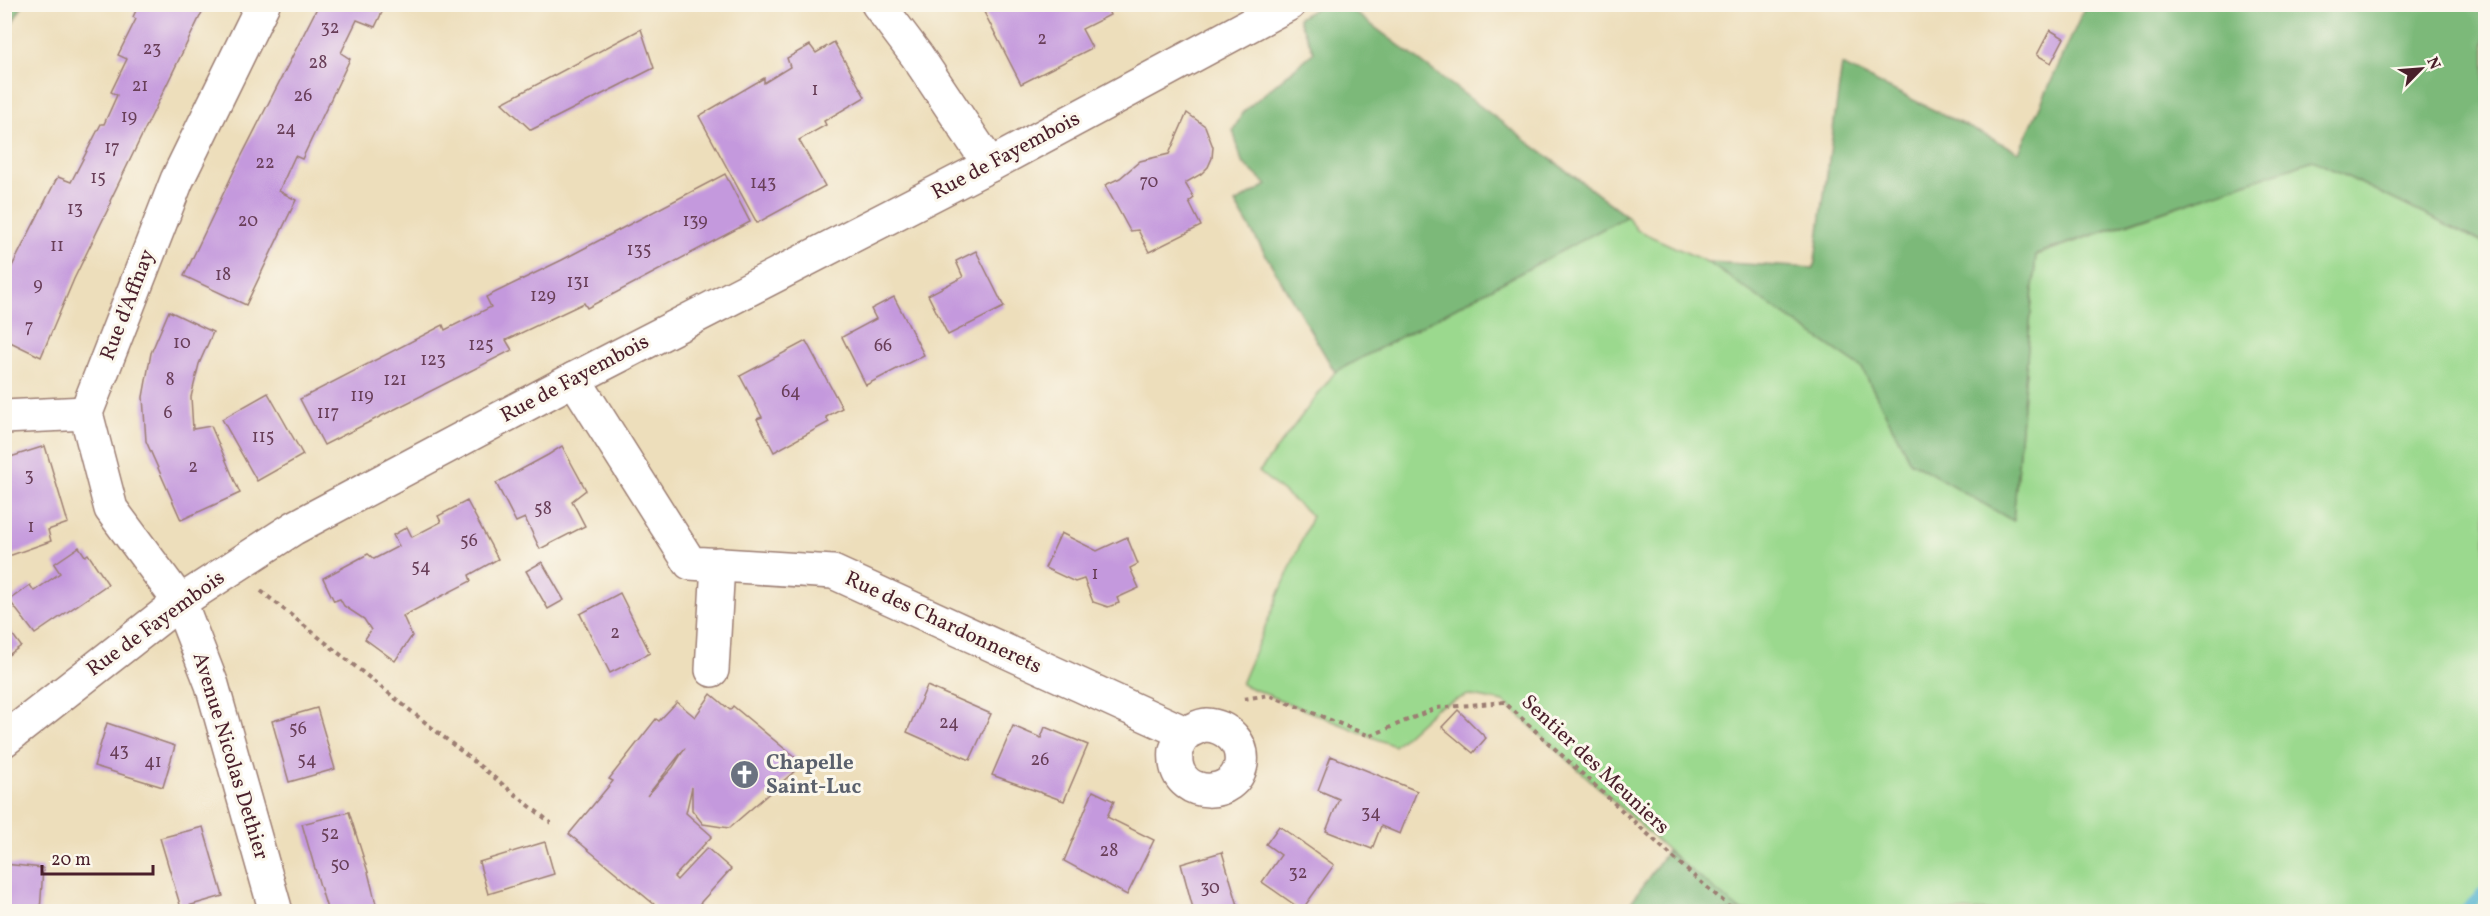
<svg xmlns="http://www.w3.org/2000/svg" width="2490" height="916" font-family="Vollkorn,serif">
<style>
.green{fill:#9bd98e;stroke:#727c5c;stroke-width:1.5}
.forest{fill:#7cb979;stroke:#636c52;stroke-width:1.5}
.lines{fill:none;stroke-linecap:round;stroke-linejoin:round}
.stream{stroke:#4fb2ce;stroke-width:10}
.building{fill:#c499dd;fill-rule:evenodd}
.minor-casing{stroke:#9c7e73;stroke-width:36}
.path{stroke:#9c7e73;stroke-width:4;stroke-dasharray:4.5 4.5;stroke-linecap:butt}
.minor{stroke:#fff;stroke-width:33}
.labels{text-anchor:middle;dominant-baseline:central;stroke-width:6;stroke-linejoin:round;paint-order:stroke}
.number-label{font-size:18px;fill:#683e58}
.street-label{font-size:21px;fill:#4a1f2b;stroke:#fbf7ec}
.worship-label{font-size:21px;font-weight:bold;fill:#5b616d;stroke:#fbf7ec;text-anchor:start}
</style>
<rect width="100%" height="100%" fill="#fbf7ec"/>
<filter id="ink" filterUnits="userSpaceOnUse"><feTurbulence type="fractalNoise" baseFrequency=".0167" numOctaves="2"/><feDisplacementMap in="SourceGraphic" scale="12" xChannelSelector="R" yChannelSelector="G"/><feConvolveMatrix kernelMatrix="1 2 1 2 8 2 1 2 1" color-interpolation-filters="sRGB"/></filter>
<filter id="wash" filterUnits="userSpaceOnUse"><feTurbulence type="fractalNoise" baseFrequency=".008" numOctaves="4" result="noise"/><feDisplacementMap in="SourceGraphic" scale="24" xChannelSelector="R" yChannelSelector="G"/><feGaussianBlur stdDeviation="1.35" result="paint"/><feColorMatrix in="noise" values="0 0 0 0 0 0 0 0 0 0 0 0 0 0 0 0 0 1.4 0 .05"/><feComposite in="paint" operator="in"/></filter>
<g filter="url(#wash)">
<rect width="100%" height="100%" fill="#eddebb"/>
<!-- green -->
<polygon class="green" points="2313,160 2485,244 2486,908 2483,911 1735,911 1504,702 1468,695 1436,708 1394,746 1241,684 1312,516 1259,472 1335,372 1627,216 1637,230 1707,262 1862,368 1910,461 2013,520 2036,255"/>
<!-- forest -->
<g class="forest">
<polygon points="5,4 23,5 5,35 4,5"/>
<polygon points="1324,4 1345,5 1627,216 1335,372 1235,203 1267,185 1242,162 1233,130 1244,111 1314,52 1298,18"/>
<polygon points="2086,5 2485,5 2485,244 2313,160 2036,254 2013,521 1910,461 1862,368 1707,262 1814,268 1842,65 2019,152"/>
<polygon points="1667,851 1741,911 1625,911"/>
</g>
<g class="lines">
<!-- stream -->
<polyline class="stream" points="2463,912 2486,889"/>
</g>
<g id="blocks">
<!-- building -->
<g class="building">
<polygon points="139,4 206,4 110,201 111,203 74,279 41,357 4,339 4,301 9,291 4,289 4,282 56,180 58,177 71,182 101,124 104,124 117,95 111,92 127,59 118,55 136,19 133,17"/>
<polygon points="319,4 386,4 375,27 357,20 341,53 350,59 302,159 295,156 279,191 296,200 246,305 184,276 235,169"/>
<polygon points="994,4 1105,4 1110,15 1082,29 1092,48 1021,84 983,10"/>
<polygon points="641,29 654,68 531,130 502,103"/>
<polygon points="2050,30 2064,38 2051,63 2037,55"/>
<polygon points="834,42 865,97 824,121 826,125 799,140 825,186 757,223 699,116 764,78 764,83 790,67 787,58 810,45 816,53"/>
<polygon points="1187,113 1205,126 1213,147 1212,158 1208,167 1201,174 1185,183 1194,198 1189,202 1201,226 1149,252 1138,230 1130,231 1105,185 1120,178 1140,161 1169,154"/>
<polygon points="725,174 750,222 587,308 584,303 506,340 512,350 324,445 300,399 443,325 445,330 491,307 486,297 562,260"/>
<polygon points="976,251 1004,307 948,335 928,295 963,277 956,261"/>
<polygon points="894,297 924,355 866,385 842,337 876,319 871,309"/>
<polygon points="169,311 213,332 199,364 191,397 193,429 211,426 240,493 181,520 146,441 143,397 151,353"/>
<polygon points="806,341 842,408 826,417 829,422 774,452 757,419 762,417 740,376"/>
<polygon points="268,393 303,455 257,481 222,419"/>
<polygon points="45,446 68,523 48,530 51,541 6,557 4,459"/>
<polygon points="562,446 586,490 572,501 585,526 540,549 525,518 516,522 496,483 548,455"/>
<polygon points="467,501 498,559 469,575 471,581 403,616 412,636 395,661 365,639 371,630 364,619 344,606 340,599 334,601 323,578 368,554 374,559 399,546 393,535 407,527 412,537 441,522 438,516"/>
<polygon points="1061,533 1097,551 1127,537 1138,564 1130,568 1139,588 1117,598 1119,603 1108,607 1093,602 1084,579 1075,582 1045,568"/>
<polygon points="79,547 85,556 88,554 108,584 35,634 9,600 30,585 34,591 60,573 54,564"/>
<polygon points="542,562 564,600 548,609 526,571"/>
<polygon points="620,593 650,653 610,673 580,614"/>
<polygon points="4,623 21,646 4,658"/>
<polygon points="927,686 991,714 970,760 907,732"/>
<path d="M711,694L730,710L733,706L803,764L729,828L703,824L692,810V787L686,813L712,836L674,877L677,880L707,848L731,869L692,912H655L651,908L655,905L569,834L613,781L609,779L656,719L659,721L677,702L695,717ZM685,748L673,767L647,796Z"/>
<polygon points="317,708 335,769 289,782 272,721"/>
<polygon points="1458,710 1486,738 1473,753 1442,727"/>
<polygon points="107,723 175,746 163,787 94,766"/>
<polygon points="1013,726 1041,738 1045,727 1088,745 1064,801 992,775"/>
<polygon points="1331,756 1417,791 1400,834 1381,826 1372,849 1326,831 1339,799 1318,790"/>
<polygon points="1093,791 1114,801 1107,817 1154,840 1127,895 1064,861"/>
<polygon points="349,812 368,872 378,912 328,912 320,886 302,824"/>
<polygon points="1279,826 1334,865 1302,910 1262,882 1281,855 1266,844"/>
<polygon points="203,827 223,896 181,908 160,838"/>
<polygon points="545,842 554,874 488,894 479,862"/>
<polygon points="1222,852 1240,912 1194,912 1181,864"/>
<polygon points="4,864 43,868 40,912 4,912"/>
</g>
</g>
</g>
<g filter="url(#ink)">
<use href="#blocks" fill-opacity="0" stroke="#9c7e73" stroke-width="1.5"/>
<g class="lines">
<defs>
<g id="minor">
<polyline points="263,4 177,180 86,413 111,509 180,602 212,685 276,912"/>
<polyline points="878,4 917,56 990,165"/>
<path d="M574,379L690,563L833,572L1185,733C1191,731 1200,725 1206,725C1227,726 1244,743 1241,764C1235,799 1181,799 1176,763C1176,759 1175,754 1176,750C1178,744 1182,739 1185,733"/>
<polyline points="4,417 86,413"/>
<polyline points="712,670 718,564"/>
<polyline points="4,740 180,602 294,528 574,379 990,165 1289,4"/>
</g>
</defs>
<!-- minor casing -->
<use href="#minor" class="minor-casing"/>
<!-- path -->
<g class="path">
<polyline points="261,591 551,823"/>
<polyline points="1244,699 1269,695 1370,736 1436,708 1504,702 1688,871 1736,912"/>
</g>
<!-- minor -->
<use href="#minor" class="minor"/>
</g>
</g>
<!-- icons -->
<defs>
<symbol id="church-disc" viewBox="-11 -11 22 22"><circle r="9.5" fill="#6b7280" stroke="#fbf7ec"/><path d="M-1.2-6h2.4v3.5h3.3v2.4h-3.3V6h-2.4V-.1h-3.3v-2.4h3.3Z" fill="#fff"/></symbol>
</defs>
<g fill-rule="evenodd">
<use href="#church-disc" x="728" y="758" width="33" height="33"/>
</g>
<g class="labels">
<!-- number labels -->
<g class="number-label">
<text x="330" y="28">32</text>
<text x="1042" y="39">2</text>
<text x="152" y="49">23</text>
<text x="318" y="63">28</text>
<text x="140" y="86">21</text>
<text x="815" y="90">1</text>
<text x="303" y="96">26</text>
<text x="129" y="117">19</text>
<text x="286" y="129">24</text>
<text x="112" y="148">17</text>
<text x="265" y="163">22</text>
<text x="98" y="178">15</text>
<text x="1149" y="182">70</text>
<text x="763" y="183">143</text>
<text x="75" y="209">13</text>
<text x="248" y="221">20</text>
<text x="695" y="221">139</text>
<text x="57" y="246">11</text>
<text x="639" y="250">135</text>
<text x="223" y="275">18</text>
<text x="578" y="282">131</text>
<text x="38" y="285">9</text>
<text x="543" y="296">129</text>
<text x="29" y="327">7</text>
<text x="182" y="343">10</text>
<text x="481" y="345">125</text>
<text x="883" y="346">66</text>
<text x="433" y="360">123</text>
<text x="170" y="380">8</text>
<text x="395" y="380">121</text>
<text x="791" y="392">64</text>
<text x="362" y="396">119</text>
<text x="168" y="413">6</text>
<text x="328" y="413">117</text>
<text x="263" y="437">115</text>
<text x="193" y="467">2</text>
<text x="29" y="476">3</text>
<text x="543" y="509">58</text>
<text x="31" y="527">1</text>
<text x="469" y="541">56</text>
<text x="421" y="567">54</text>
<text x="1095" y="574">1</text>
<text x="615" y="633">2</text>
<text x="949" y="723">24</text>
<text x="298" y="729">56</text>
<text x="119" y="751">43</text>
<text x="307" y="760">54</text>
<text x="1040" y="760">26</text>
<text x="153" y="762">41</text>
<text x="1371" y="813">34</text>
<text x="330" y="834">52</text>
<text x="1109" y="851">28</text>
<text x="340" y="865">50</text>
<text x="1298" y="873">32</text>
<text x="1210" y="888">30</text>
</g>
<!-- street labels -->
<g class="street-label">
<text transform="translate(1006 156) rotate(-28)">Rue de Fayembois</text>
<text transform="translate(128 305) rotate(-69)">Rue d'Affnay</text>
<text transform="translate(575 379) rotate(-28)">Rue de Fayembois</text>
<text transform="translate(943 623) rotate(25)">Rue des Chardonnerets</text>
<text transform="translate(156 624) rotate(-36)">Rue de Fayembois</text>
<text transform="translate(230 756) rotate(73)">Avenue Nicolas Dethier</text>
<text transform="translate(1595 765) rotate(43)">Sentier des Meuniers</text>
</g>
<!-- worship labels -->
<g class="worship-label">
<text x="766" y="763">Chapelle<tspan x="766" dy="24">Saint-Luc</tspan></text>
</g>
</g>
<!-- margin -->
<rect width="2490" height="916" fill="none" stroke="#fbf7ec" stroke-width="24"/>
<!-- north arrow -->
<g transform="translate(2421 69) rotate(65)" stroke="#fbf7ec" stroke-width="4.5" paint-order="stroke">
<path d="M0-4.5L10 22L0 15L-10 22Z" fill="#4a1f2b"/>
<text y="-9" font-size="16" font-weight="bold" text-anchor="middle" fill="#4a1f2b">N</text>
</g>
<!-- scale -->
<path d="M42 865v9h111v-9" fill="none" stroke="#4a1f2b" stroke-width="3"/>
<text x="51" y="865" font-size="18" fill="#4a1f2b" stroke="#fbf7ec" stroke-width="4.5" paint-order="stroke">20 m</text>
</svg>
